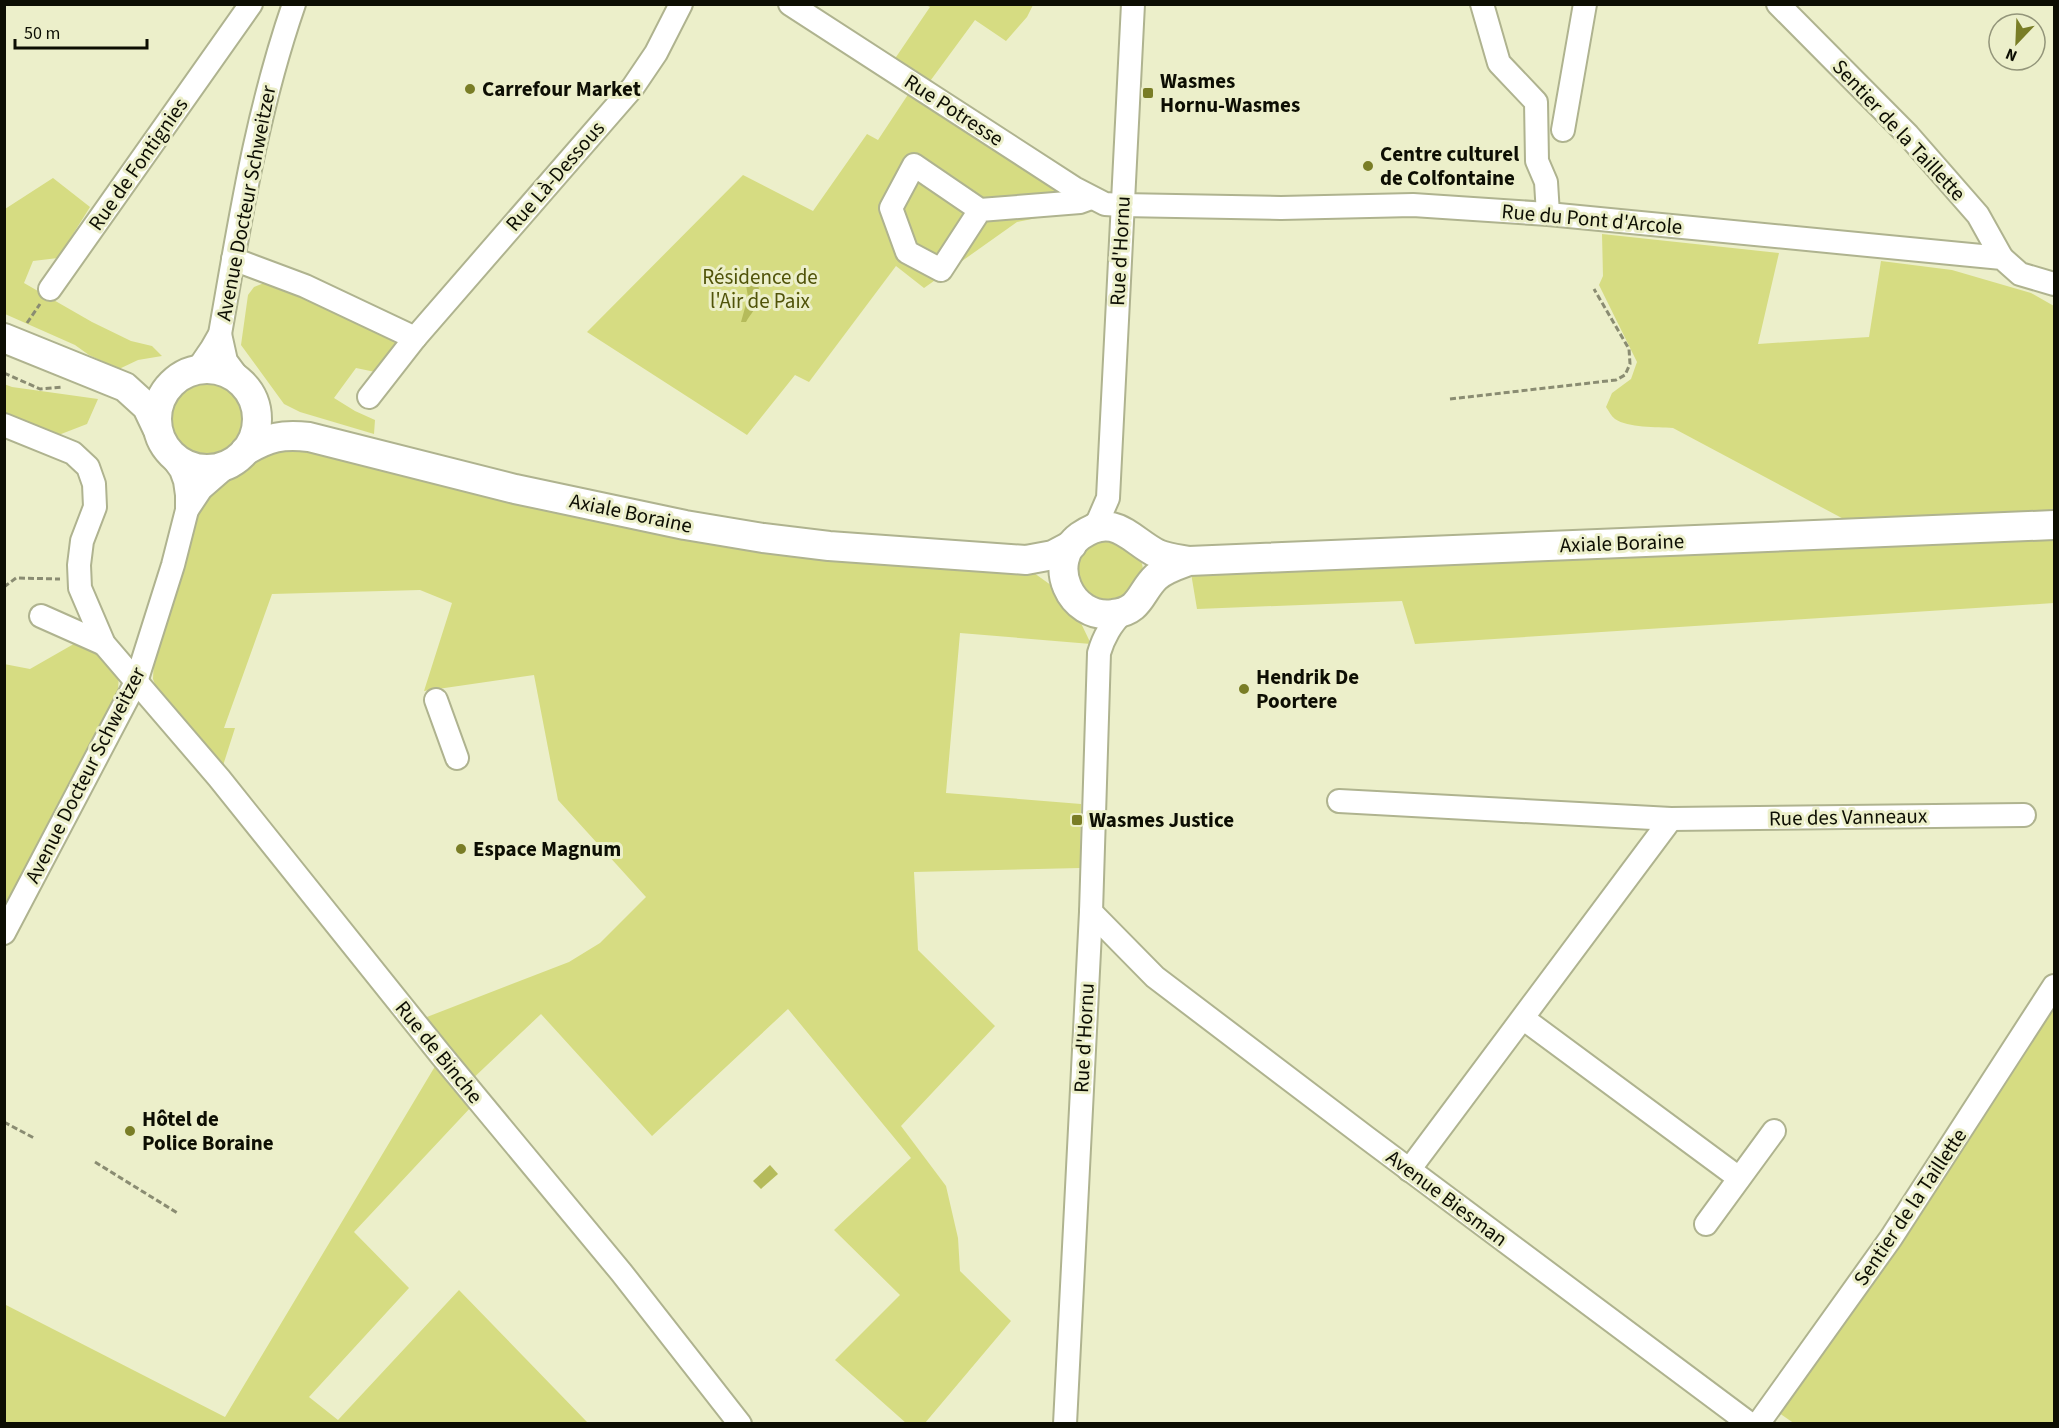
<svg xmlns="http://www.w3.org/2000/svg" width="2059" height="1428" font-family="'Source Sans 3',sans-serif">
<style>
.green{fill:#d6dc82}
.water{fill:#b5bb5b}
.lines{fill:none;stroke-linecap:round;stroke-linejoin:round}
.minor-casing{stroke:#afb38f;stroke-width:26}
.major-casing{stroke:#afb38f;stroke-width:32}
.path{stroke:#8a8c72;stroke-width:3;stroke-dasharray:6 3;stroke-linecap:butt}
.minor{stroke:#fff;stroke-width:22}
.major{stroke:#fff;stroke-width:28}
.poi-dot{fill:#797d26;stroke:#ecefca;stroke-width:2}
.labels{text-anchor:middle;dominant-baseline:central;stroke-width:6;stroke-linejoin:round;paint-order:stroke}
.poi-label{font-size:21px;font-weight:bold;fill:#0d0e03;stroke:#ecefca;text-anchor:start}
.street-label{font-size:21px;fill:#0d0e03;stroke:#ecefca}
.park-label{font-size:21px;fill:#505309;stroke:#ecefca}
</style>
<rect width="100%" height="100%" fill="#ecefca"/>
<!-- green -->
<g class="green">
<polygon points="926,5 1033,5 1027,17 1006,41 975,20 925,88 892,63 930,7"/>
<polygon points="911,90 1076,195 1082,209 1017,222 924,288 896,266 809,382 795,375 747,435 587,332 743,175 813,211 867,134 878,140"/>
<polygon points="53,178 90,207 58,258 33,261 24,283 92,322 131,341 152,346 162,356 138,360 119,369 89,355 75,345 5,314 5,209"/>
<path d="M1602,234L1779,253L1758,344L1869,337L1881,261L1952,270L2031,293L2054,306V515L1853,524L1673,428C1657,427 1628,428 1615,419C1611,416 1609,411 1606,407L1612,393L1631,379L1637,362L1599,285L1603,276Z"/>
<polygon points="269,281 394,340 397,351 380,373 356,368 334,398 355,411 375,420 374,434 300,412 284,404 241,345 248,295 254,287"/>
<circle cx="207" cy="418" r="39"/>
<polygon points="4,384 12,387 98,399 87,424 56,436 5,417"/>
<polygon points="301,447 1034,573 1055,588 1078,617 1091,644 960,633 946,793 1081,804 1080,868 914,872 918,950 995,1026 901,1126 946,1186 958,1238 960,1271 1011,1321 925,1423 906,1423 835,1360 900,1295 834,1230 911,1158 788,1009 652,1136 541,1014 466,1085 414,1022 569,962 600,943 646,897 558,800 534,675 424,691 452,603 420,590 272,594 224,728 235,728 219,778 158,693 153,679 154,658 198,508 217,490 271,449"/>
<polygon points="2054,526 2054,603 1415,644 1402,601 1197,609 1189,561"/>
<path d="M1115,537C1121,542 1136,553 1140,559C1156,588 1101,621 1082,589C1077,581 1075,577 1076,568C1079,541 1093,544 1115,537Z"/>
<polygon points="79,641 99,655 119,674 118,690 102,726 4,910 4,664 30,669"/>
<polygon points="2054,989 2054,1423 1795,1424 1776,1411"/>
<polygon points="437,1063 472,1106 354,1232 409,1288 309,1397 338,1420 459,1290 588,1423 5,1423 4,1304 225,1417"/>
</g>
<!-- water -->
<g class="water">
<path d="M757,282C764,302 755,307 746,322H741L748,297L746,285Z"/>
<polygon points="770,1165 778,1174 761,1189 753,1181"/>
</g>
<g class="lines">
<defs>
<g id="minor">
<polyline points="790,4 1074,188 1105,204 1121,205 1281,208 1413,205 1548,214 2002,258 2020,274 2054,284"/>
<polyline points="1482,4 1499,63 1536,102 1537,161 1546,182 1548,214"/>
<polyline points="1778,4 1908,135 1978,215 2002,258"/>
<polyline points="1563,130 1585,4"/>
<polyline points="980,210 914,165 891,208 907,252 941,270 980,210 1080,202 1091,198"/>
<polyline points="233,259 305,286 415,338 633,87 656,53 681,4"/>
<polyline points="50,289 251,4"/>
<polyline points="220,334 226,361 243,384"/>
<path d="M197,370L212,348L220,334C240,221 256,114 294,4"/>
<polyline points="369,397 415,338"/>
<polyline points="4,425 73,453 88,467 94,484 95,507 82,541 79,565 80,588 104,644 219,778 441,1055 621,1272 740,1424"/>
<polyline points="187,510 201,489 232,462"/>
<polyline points="1088,531 1098,521 1108,498 1133,4"/>
<polyline points="41,616 104,644"/>
<polyline points="436,700 457,758"/>
<polyline points="1339,801 1671,819 2024,815"/>
<polyline points="1091,912 1155,977 1367,1138 1750,1424"/>
<polyline points="4,933 136,682 173,565 187,510 187,495 185,481 181,470 166,449"/>
<polyline points="1524,1019 1739,1178"/>
<polyline points="1409,1170 1671,819"/>
<polyline points="1706,1224 1774,1131"/>
<path d="M1065,1424L1091,912L1099,653C1104,636 1111,625 1123,612"/>
<polyline points="1758,1424 1891,1238 2054,986"/>
</g>
<g id="major">
<polyline points="4,338 125,387 147,407 157,428"/>
<circle cx="207" cy="419" r="50"/>
<path d="M245,451C269,437 282,434 309,437L515,489L685,525L763,538L829,546L1026,560L1053,555L1072,545"/>
<path d="M1189,561C1178,565 1165,569 1156,577C1140,592 1141,611 1113,614C1070,620 1045,562 1080,536C1115,511 1131,541 1158,554C1168,558 1178,559 1189,561L2054,525"/>
</g>
</defs>
<!-- minor casing -->
<use href="#minor" class="minor-casing"/>
<!-- major casing -->
<use href="#major" class="major-casing"/>
<!-- path -->
<g class="path">
<polyline points="27,323 40,304"/>
<polyline points="4,373 40,389 62,387"/>
<polyline points="1450,399 1616,380 1625,375 1630,364 1629,349 1594,289"/>
<polyline points="4,587 16,578 60,579"/>
<polyline points="4,1122 34,1138"/>
<polyline points="95,1162 179,1214"/>
</g>
<!-- minor -->
<use href="#minor" class="minor"/>
<!-- major -->
<use href="#major" class="major"/>
</g>
<!-- markers -->
<g class="poi-dot">
<circle cx="470" cy="89" r="6"/>
<rect x="1142" y="87" width="12" height="12" rx="3"/>
<circle cx="1368" cy="166" r="6"/>
<circle cx="1244" cy="689" r="6"/>
<rect x="1071" y="814" width="12" height="12" rx="3"/>
<circle cx="461" cy="849" r="6"/>
<circle cx="130" cy="1131" r="6"/>
</g>
<g class="labels">
<!-- poi labels -->
<g class="poi-label">
<text x="1160" y="81">Wasmes<tspan x="1160" dy="24">Hornu-Wasmes</tspan></text>
<text x="482" y="89">Carrefour Market</text>
<text x="1380" y="154">Centre culturel<tspan x="1380" dy="24">de Colfontaine</tspan></text>
<text x="1256" y="677">Hendrik De<tspan x="1256" dy="24">Poortere</tspan></text>
<text x="1089" y="820">Wasmes Justice</text>
<text x="473" y="849">Espace Magnum</text>
<text x="142" y="1119">Hôtel de<tspan x="142" dy="24">Police Boraine</tspan></text>
</g>
<!-- street labels -->
<g class="street-label">
<text transform="translate(954 110) rotate(33)">Rue Potresse</text>
<text transform="translate(1899 130) rotate(47)">Sentier de la Taillette</text>
<text transform="translate(138 164) rotate(-55)">Rue de Fontignies</text>
<text transform="translate(555 176) rotate(-49)">Rue Là-Dessous</text>
<text transform="translate(246 203) rotate(-79)">Avenue Docteur Schweitzer</text>
<text transform="translate(1592 219) rotate(5)">Rue du Pont d'Arcole</text>
<text transform="translate(1120 251) rotate(-87)">Rue d'Hornu</text>
<text transform="translate(631 513) rotate(12)">Axiale Boraine</text>
<text transform="translate(1622 543) rotate(-2)">Axiale Boraine</text>
<text transform="translate(85 775) rotate(-63)">Avenue Docteur Schweitzer</text>
<text transform="translate(1848 817) rotate(-1)">Rue des Vanneaux</text>
<text transform="translate(1084 1038) rotate(-87)">Rue d'Hornu</text>
<text transform="translate(439 1052) rotate(51)">Rue de Binche</text>
<text transform="translate(1447 1198) rotate(37)">Avenue Biesman</text>
<text transform="translate(1910 1207) rotate(-56)">Sentier de la Taillette</text>
</g>
<!-- park labels -->
<g class="park-label">
<text x="760" y="277">Résidence de<tspan x="760" dy="24">l'Air de Paix</tspan></text>
</g>
</g>
<!-- border -->
<rect width="2059" height="1428" fill="none" stroke="#0d0e03" stroke-width="12"/>
<!-- north arrow -->
<g transform="translate(2017 42) rotate(203)"><circle r="28" fill="#ecefca" stroke="#93957a" stroke-width="1.5"/>
<path d="M0-4.5L10 22L0 15L-10 22Z" fill="#797d26"/>
<text y="-9" font-size="16" font-weight="bold" text-anchor="middle" fill="#0d0e03">N</text>
</g>
<!-- scale -->
<path d="M15 39v9h132v-9" fill="none" stroke="#0d0e03" stroke-width="3"/>
<text x="24" y="39" font-size="18" fill="#0d0e03" stroke="#ecefca" stroke-width="4.5" paint-order="stroke">50 m</text>
</svg>
